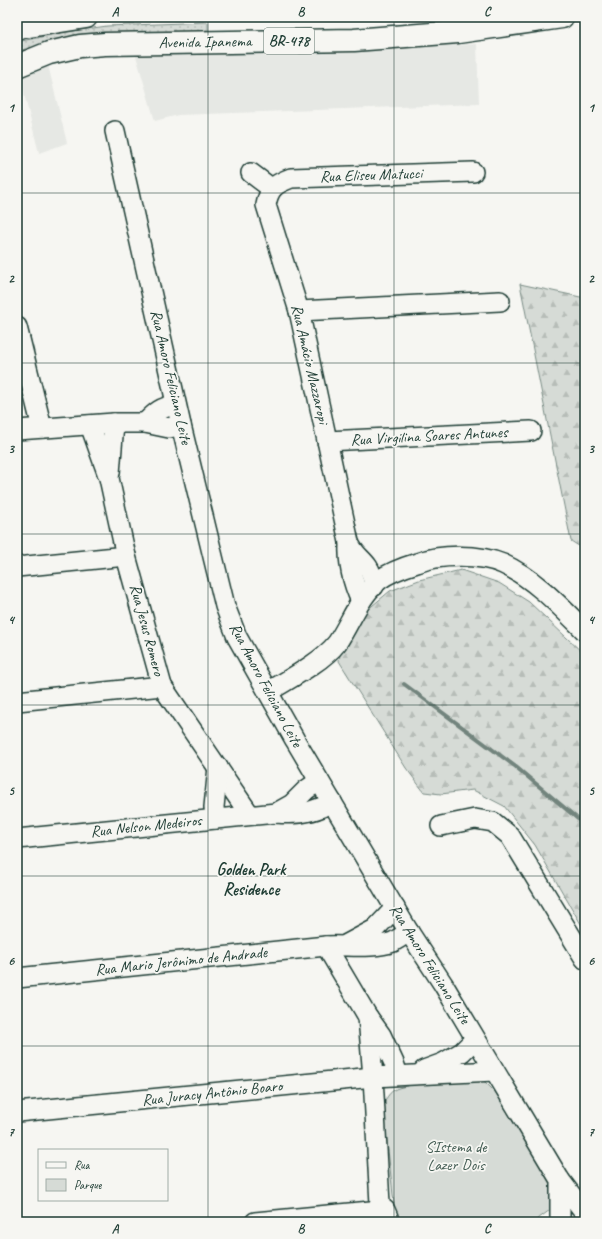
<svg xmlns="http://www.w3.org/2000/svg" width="602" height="1239" font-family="Caveat,sans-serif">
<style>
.built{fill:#e6e8e4}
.grass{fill:url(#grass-dots);stroke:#7a8c85}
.forest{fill:url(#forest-firs);stroke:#7a8c85}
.park{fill:#d6dbd6;stroke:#7a8c85}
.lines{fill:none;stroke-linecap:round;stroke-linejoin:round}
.stream{stroke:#72847d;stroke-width:4}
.minor-casing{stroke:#1f3d34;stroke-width:22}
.major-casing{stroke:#1f3d34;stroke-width:25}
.minor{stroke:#f6f6f2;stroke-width:19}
.major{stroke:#f6f6f2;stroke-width:22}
.grid{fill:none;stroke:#1f3d34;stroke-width:1;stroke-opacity:0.55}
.labels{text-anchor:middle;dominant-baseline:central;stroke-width:3.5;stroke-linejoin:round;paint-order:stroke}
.shield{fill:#f6f6f2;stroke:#60746d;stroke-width:1}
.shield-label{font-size:15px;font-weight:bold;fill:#1f3d34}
.street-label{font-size:16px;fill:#1f3d34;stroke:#f6f6f2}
.park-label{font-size:16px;fill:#445d54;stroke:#f6f6f2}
.neighbourhood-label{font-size:17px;font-weight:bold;fill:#1f3d34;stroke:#f6f6f2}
.neatline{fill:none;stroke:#1f3d34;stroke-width:1.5}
.grid-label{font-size:13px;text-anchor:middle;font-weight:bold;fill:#1f3d34}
</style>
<defs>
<pattern id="grass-dots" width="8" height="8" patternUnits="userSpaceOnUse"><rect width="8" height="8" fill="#d6dbd6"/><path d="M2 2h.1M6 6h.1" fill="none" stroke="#b7bdb8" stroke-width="1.8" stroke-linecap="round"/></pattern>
<pattern id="forest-firs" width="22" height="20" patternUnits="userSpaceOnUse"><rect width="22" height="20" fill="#d6dbd6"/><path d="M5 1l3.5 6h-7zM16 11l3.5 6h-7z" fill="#b7bdb8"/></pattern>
</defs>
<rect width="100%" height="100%" fill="#f6f6f2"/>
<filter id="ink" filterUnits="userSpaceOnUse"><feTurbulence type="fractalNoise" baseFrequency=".025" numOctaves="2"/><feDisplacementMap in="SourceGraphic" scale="8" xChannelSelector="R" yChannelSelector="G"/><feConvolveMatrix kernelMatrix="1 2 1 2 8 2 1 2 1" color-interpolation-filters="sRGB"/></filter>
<g filter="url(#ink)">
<!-- built -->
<g class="built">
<polygon points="477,44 479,104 178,115 155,121 134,49 261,50"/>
<polygon points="47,61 67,143 39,153 19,74"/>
</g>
<!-- grass -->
<polygon class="grass" points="208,22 208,33 65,40 17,51 17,42 59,33 107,26"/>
<!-- forest -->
<g class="forest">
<polygon points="520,284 585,298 585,550 571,541"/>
<polygon points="461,570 499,583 529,602 585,655 585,931 535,845 504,806 473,790 441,794 424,792 406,768 339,661 341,649 361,615 390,591 419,580"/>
</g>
<!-- park -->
<path class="park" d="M471,1078L485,1082L495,1092L555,1190L550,1210L535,1221L532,1222H396L383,1105C386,1099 388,1094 394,1090C402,1084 457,1080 471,1078Z"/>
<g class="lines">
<!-- stream -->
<polyline class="stream" points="404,684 516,767 585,825"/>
<defs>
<g id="minor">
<polyline points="115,131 181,425 225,606 237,637 295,740 409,932 443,984 560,1180 585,1213"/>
<polyline points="251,173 271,188"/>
<polyline points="299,311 500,301"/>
<polyline points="17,327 42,428"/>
<path d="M145,423C156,412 161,407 176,405"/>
<polyline points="90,425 109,478 126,556 162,686 250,815"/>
<polyline points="17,430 114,423 145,423 169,428 181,425"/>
<polyline points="327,441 531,431"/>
<polyline points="110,473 114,423"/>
<path d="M349,543C348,564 352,582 361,601"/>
<polyline points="17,567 126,556"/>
<path d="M374,586C373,580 372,573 368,567C362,558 353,554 349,542L299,311L266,205C269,188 275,184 291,178L473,172"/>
<path d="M268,692C289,679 322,662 337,643C351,622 359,597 379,580C390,572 404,567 417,563C441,554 480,554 503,564C534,578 561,607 585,631"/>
<polyline points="17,701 162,686"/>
<polyline points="276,813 292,804 306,790 319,781"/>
<polyline points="215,819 214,807 218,767"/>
<polyline points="441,826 475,819 493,822 510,836 585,959"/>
<path d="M17,839L276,813C296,815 314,813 332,802"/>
<polyline points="347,944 375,929 395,908"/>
<polyline points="326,946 368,1017 381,1035 394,1063 398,1075"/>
<path d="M17,978L326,946C347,945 373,949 393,942C398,939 404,935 409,932"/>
<polyline points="368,1017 373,1077 381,1222"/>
<polyline points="424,1070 443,1063 462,1052 475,1039"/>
<polyline points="17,1112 373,1077 494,1071"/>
<polyline points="255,1222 381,1210 385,1210 388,1217"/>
<polyline points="560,1222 560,1180"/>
</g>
<g id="major">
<polyline points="17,29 23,27 86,17"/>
<polyline points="17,66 49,53 80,46 105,44 354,40 458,32 562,17"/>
</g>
</defs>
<!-- minor casing -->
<use href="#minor" class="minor-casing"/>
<!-- major casing -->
<use href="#major" class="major-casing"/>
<!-- minor -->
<use href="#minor" class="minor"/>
<!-- major -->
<use href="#major" class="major"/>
</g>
</g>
<!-- grid -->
<path class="grid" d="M208,17V1222M394,17V1222M17,193H585M17,363H585M17,534H585M17,705H585M17,876H585M17,1046H585"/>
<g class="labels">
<!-- shield labels -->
<rect class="shield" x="264" y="28" width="50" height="26" rx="3"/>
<g class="shield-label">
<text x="289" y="41">BR-478</text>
</g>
<!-- street labels -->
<g class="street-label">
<text transform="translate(205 42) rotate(-1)">Avenida Ipanema</text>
<text transform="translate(371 175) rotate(-2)">Rua Eliseu Matucci</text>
<text transform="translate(310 364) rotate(77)">Rua Amácio Mazzaropi</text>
<text transform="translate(171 377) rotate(77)">Rua Amoro Feliciano Leite</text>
<text transform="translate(429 436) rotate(-3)">Rua Virgilina Soares Antunes</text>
<text transform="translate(147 630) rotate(75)">Rua Jesus Romero</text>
<text transform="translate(266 685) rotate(62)">Rua Amoro Feliciano Leite</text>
<text transform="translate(146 826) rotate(-6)">Rua Nelson Medeiros</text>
<text transform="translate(181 961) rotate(-6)">Rua Mario Jerônimo de Andrade</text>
<text transform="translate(430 964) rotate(58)">Rua Amoro Feliciano Leite</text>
<text transform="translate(212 1093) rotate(-6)">Rua Juracy Antônio Boaro</text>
</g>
<!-- park labels -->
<g class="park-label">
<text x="456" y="1147">SIstema de<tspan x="456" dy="18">Lazer Dois</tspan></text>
</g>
<!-- neighbourhood labels -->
<g class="neighbourhood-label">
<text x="251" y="869">Golden Park<tspan x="251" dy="20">Residence</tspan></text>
</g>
</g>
<!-- margin -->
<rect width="602" height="1239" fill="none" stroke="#f6f6f2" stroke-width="44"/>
<!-- legend -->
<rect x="38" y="1149" width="130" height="52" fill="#f6f6f2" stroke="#a0aca6"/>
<rect x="46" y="1162" width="20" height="6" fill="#f6f6f2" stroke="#a0aca6"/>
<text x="74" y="1169" font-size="12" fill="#1f3d34">Rua</text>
<rect x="46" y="1179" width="20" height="12" fill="#d6dbd6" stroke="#a0aca6"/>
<text x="74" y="1189" font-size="12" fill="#1f3d34">Parque</text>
<rect x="22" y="22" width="558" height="1195" class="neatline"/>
<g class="grid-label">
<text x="115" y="16">A</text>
<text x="301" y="16">B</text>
<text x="487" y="16">C</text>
<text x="11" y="112">1</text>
<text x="591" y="112">1</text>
<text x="11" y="283">2</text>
<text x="591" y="283">2</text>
<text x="11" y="453">3</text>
<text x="591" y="453">3</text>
<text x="11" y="624">4</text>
<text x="591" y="624">4</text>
<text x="11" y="795">5</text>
<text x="591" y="795">5</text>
<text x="11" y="965">6</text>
<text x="591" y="965">6</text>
<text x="11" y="1136">7</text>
<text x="591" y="1136">7</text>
<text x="115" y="1233">A</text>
<text x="301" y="1233">B</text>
<text x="487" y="1233">C</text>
</g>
</svg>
